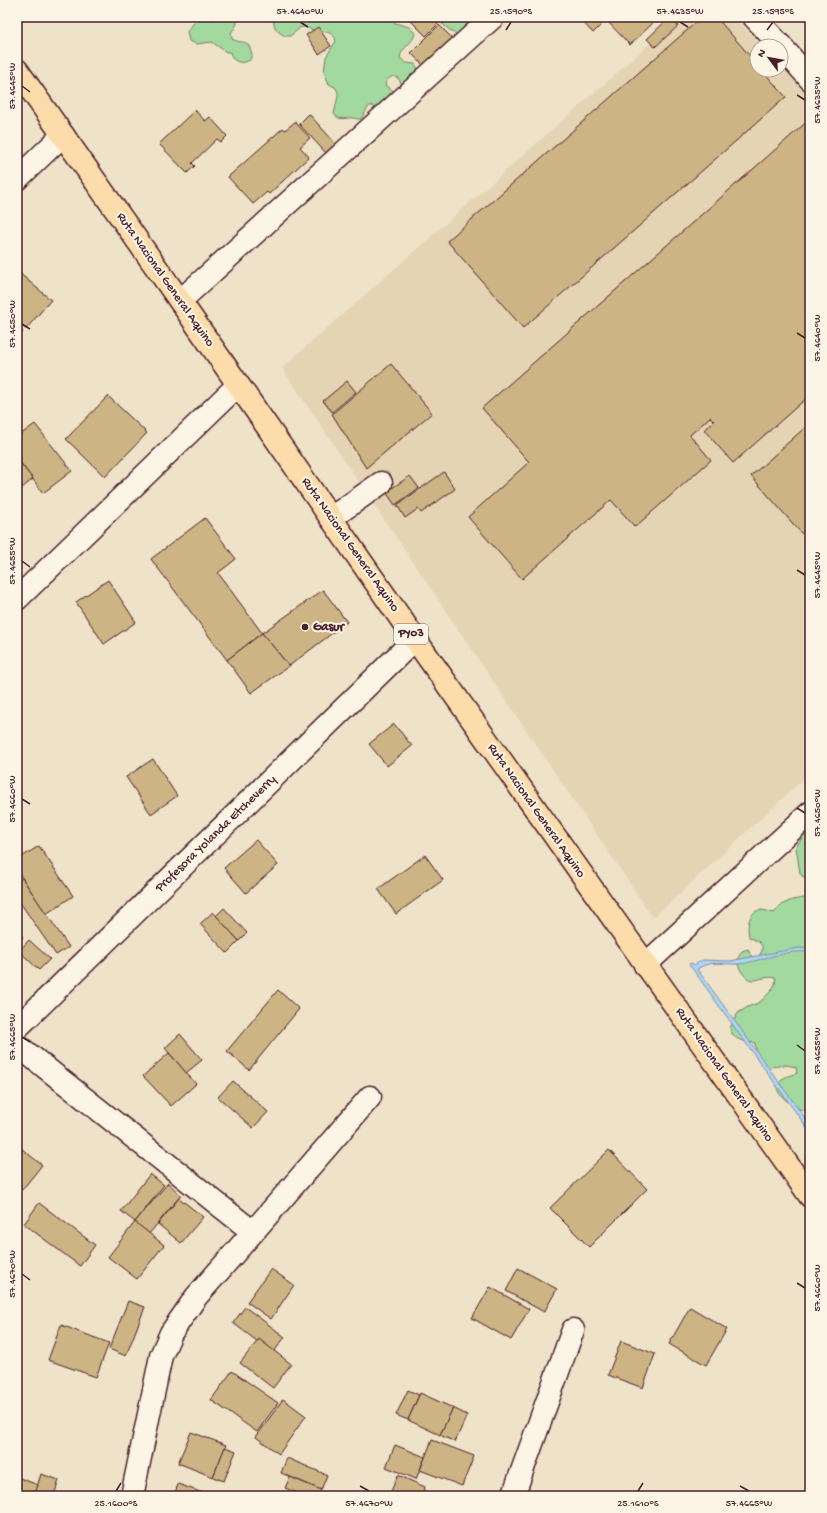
<svg xmlns="http://www.w3.org/2000/svg" width="827" height="1513" font-family="'Gochi Hand',sans-serif">
<style>
.built{fill:#e4d4b4}
.green{fill:#a1d99e;stroke:#767c64}
.water{fill:#acd5f7;stroke:#858ca5}
.building{fill:#cdb484;stroke:#4a1f2b}
.lines{fill:none;stroke-linecap:round;stroke-linejoin:round}
.minor-casing{stroke:#4a1f2b;stroke-width:25}
.highway-casing{stroke:#4a1f2b;stroke-width:25}
.minor{stroke:#fcf5e5;stroke-width:22}
.highway{stroke:#fddcac;stroke-width:22}
.ticks{fill:none;stroke:#4a1f2b;stroke-width:1.5}
.poi-dot{fill:#4a1f2b;stroke:#fcf5e5;stroke-width:1.5}
.labels{text-anchor:middle;dominant-baseline:central;stroke-width:4;stroke-linejoin:round;paint-order:stroke}
.shield{fill:#fcf5e5;stroke:#7f5f63;stroke-width:1}
.shield-label{font-size:12px;font-weight:bold;fill:#4a1f2b}
.street-label{font-size:13px;fill:#4a1f2b;stroke:#fcf5e5}
.poi-label{font-size:13px;font-weight:bold;fill:#4a1f2b;stroke:#fcf5e5;text-anchor:start}
.neatline{fill:none;stroke:#4a1f2b;stroke-width:1.5}
.ticks-label{font-size:10px;text-anchor:middle;fill:#4a1f2b}
</style>
<rect width="100%" height="100%" fill="#eee2c8"/>
<filter id="ink" filterUnits="userSpaceOnUse"><feTurbulence type="fractalNoise" baseFrequency=".025" numOctaves="2"/><feDisplacementMap in="SourceGraphic" scale="8" xChannelSelector="R" yChannelSelector="G"/><feConvolveMatrix kernelMatrix="1 2 1 2 8 2 1 2 1" color-interpolation-filters="sRGB"/></filter>
<g filter="url(#ink)">
<!-- built -->
<polygon class="built" points="680,17 735,17 762,46 757,46 757,70 781,70 781,66 810,97 810,773 653,918 282,368"/>
<!-- green -->
<g class="green">
<path d="M217,17H236L237,24L231,33L232,39C243,45 248,37 252,55L250,60C243,64 238,63 232,58L230,52H226L212,42L197,44L189,41L187,32C196,19 198,17 213,20Z"/>
<path d="M272,17H393L395,23L409,27L415,33C414,43 401,47 400,58L406,63L415,64L420,72L403,86L398,78L393,76C389,78 386,80 385,84L388,88L396,92L376,109L373,106H369L361,119C359,119 356,119 354,118C346,117 340,122 334,114L338,96V92L335,87L329,84L324,72L326,57L336,41C334,31 325,32 317,31C312,30 307,27 301,27L290,36H285L276,30Z"/>
<polygon points="434,17 454,17 461,20 472,19 475,24 462,37 452,32"/>
<polygon points="810,826 810,880 802,876 800,873 796,847"/>
<path d="M810,897V1108C809,1108 805,1110 804,1110C797,1110 780,1097 778,1091C777,1089 777,1086 777,1085L785,1077L797,1073L796,1067L786,1065L770,1067L764,1066L757,1058L755,1043C744,1041 733,1041 730,1028L738,1013L748,1007L760,1002L772,990L775,984L776,978C758,974 752,990 740,969C736,962 738,957 742,951L748,949L750,954L754,958L759,956L762,951V946L759,942L749,937C747,927 748,911 761,910C765,910 770,912 774,913L781,905L792,900Z"/>
</g>
<!-- water -->
<path class="water" d="M799,948L810,949V952C787,950 768,958 746,963C727,967 714,958 697,969L810,1125V1132L689,964L692,963L694,965L703,960L730,961Z"/>
<!-- building -->
<g class="building">
<polygon points="407,17 431,17 438,24 426,36"/>
<polygon points="578,17 609,17 593,33"/>
<polygon points="611,17 651,17 655,21 630,45 607,21"/>
<polygon points="670,17 678,26 655,47 647,39"/>
<polygon points="702,17 716,17 757,64 757,70 762,70 786,97 523,328 447,241"/>
<polygon points="439,25 453,39 424,66 411,53"/>
<polygon points="318,27 331,46 319,54 306,35"/>
<polygon points="195,110 205,121 210,117 227,136 221,142 217,139 192,163 195,166 187,173 159,144"/>
<polygon points="309,114 336,144 326,153 299,124"/>
<polygon points="810,119 810,395 733,463 704,430 714,421 710,417 690,435 711,460 635,527 611,500 522,579 468,517 529,462 482,408"/>
<polygon points="295,122 310,138 300,147 309,157 269,194 267,192 253,204 228,177 283,128 285,130"/>
<polygon points="17,271 51,300 26,329 17,322"/>
<polygon points="17,326 23,332 17,338"/>
<polygon points="391,364 432,413 366,468 332,414"/>
<polygon points="347,381 356,392 332,412 323,401"/>
<polygon points="108,396 147,433 105,477 66,439"/>
<polygon points="810,423 810,526 802,534 751,476"/>
<polygon points="35,424 72,471 43,493 17,458 17,437"/>
<polygon points="17,459 33,479 17,492"/>
<polygon points="444,472 455,489 421,513 418,509 405,518 397,505"/>
<polygon points="410,476 419,488 395,505 386,492"/>
<polygon points="205,518 236,559 218,573 262,633 227,660 151,559"/>
<polygon points="108,580 136,622 104,644 76,602"/>
<polygon points="323,590 347,622 289,666 262,633"/>
<polygon points="262,633 289,666 251,693 227,660"/>
<polygon points="394,724 412,746 387,766 369,744"/>
<polygon points="153,759 177,796 151,814 126,777"/>
<polygon points="256,840 278,865 246,893 224,868"/>
<polygon points="39,846 73,896 46,914 17,870 17,860"/>
<polygon points="425,855 443,880 396,914 378,889"/>
<polygon points="22,878 69,947 56,955 17,898 17,882"/>
<polygon points="224,908 247,933 239,941 216,916"/>
<polygon points="213,912 239,941 227,953 200,924"/>
<polygon points="17,932 23,937 17,943"/>
<polygon points="29,940 50,959 39,970 19,951"/>
<polygon points="278,990 299,1009 249,1070 227,1051"/>
<polygon points="180,1034 202,1060 186,1073 165,1048"/>
<polygon points="169,1053 196,1084 171,1106 143,1076"/>
<polygon points="233,1081 268,1112 253,1128 218,1097"/>
<polygon points="17,1145 42,1165 22,1190 17,1186"/>
<polygon points="609,1150 647,1189 589,1247 550,1208"/>
<polygon points="150,1174 164,1185 135,1222 121,1211"/>
<polygon points="168,1183 181,1195 149,1234 135,1222"/>
<polygon points="179,1198 203,1217 181,1243 158,1224"/>
<polygon points="39,1203 95,1245 80,1266 24,1224"/>
<polygon points="135,1222 164,1245 137,1279 108,1257"/>
<polygon points="518,1268 557,1289 544,1312 506,1291"/>
<polygon points="271,1269 294,1285 271,1319 247,1302"/>
<polygon points="490,1287 529,1309 511,1340 472,1318"/>
<polygon points="128,1301 145,1307 126,1356 109,1349"/>
<polygon points="245,1307 285,1337 273,1353 233,1323"/>
<polygon points="690,1307 727,1329 706,1365 669,1344"/>
<polygon points="61,1325 109,1343 96,1377 48,1360"/>
<polygon points="259,1339 291,1364 273,1388 240,1363"/>
<polygon points="621,1341 655,1354 643,1388 608,1375"/>
<polygon points="232,1371 278,1403 257,1432 211,1400"/>
<polygon points="408,1390 419,1395 408,1420 396,1415"/>
<polygon points="420,1393 453,1408 440,1435 408,1420"/>
<polygon points="283,1399 306,1416 279,1454 256,1437"/>
<polygon points="453,1408 467,1415 455,1442 440,1435"/>
<polygon points="191,1432 226,1445 213,1477 178,1463"/>
<polygon points="432,1440 474,1456 462,1486 420,1470"/>
<polygon points="395,1445 425,1457 416,1479 386,1467"/>
<polygon points="225,1447 236,1451 224,1481 213,1477"/>
<polygon points="287,1458 327,1475 321,1490 281,1473"/>
<polygon points="41,1474 59,1480 54,1496 34,1496"/>
<polygon points="398,1475 425,1487 422,1496 389,1496"/>
<polygon points="17,1477 38,1485 34,1496 17,1496"/>
<polygon points="290,1477 321,1490 319,1496 305,1496 285,1488"/>
<polygon points="178,1484 206,1494 206,1496 174,1496"/>
</g>
<g class="lines">
<defs>
<g id="minor">
<polyline points="754,17 781,46"/>
<polyline points="781,46 810,79"/>
<polyline points="17,179 63,135"/>
<polyline points="180,301 493,17"/>
<polyline points="331,518 381,483"/>
<polyline points="17,599 238,385"/>
<polyline points="645,965 810,813"/>
<polyline points="17,1028 415,639"/>
<polyline points="17,1045 253,1232 370,1097"/>
<polyline points="132,1496 161,1356 171,1333 196,1297 253,1232"/>
<polyline points="513,1496 573,1330"/>
</g>
<polyline id="highway" points="17,70 180,301 415,639 810,1196"/>
</defs>
<!-- minor casing -->
<use href="#minor" class="minor-casing"/>
<!-- highway casing -->
<use href="#highway" class="highway-casing"/>
<!-- minor -->
<use href="#minor" class="minor"/>
<!-- highway -->
<use href="#highway" class="highway"/>
</g>
</g>
<!-- ticks -->
<path class="ticks" d="M300,22L308,27M680,22L688,27M506,30L511,22M767,30L773,22M22,86L30,92M797,95L805,100M22,324L30,329M797,333L805,338M22,561L30,567M797,570L805,575M22,799L30,804M797,808L805,813M22,1037L30,1042M797,1045L805,1051M22,1274L30,1280M797,1283L805,1288M360,1486L369,1491M740,1486L749,1491M116,1491L121,1483M638,1491L643,1483"/>
<!-- markers -->
<circle class="poi-dot" cx="305" cy="627" r="4"/>
<g class="labels">
<!-- shield labels -->
<rect class="shield" x="394" y="624" width="34" height="20" rx="3"/>
<g class="shield-label">
<text x="411" y="634">PY03</text>
</g>
<!-- street labels -->
<g class="street-label">
<text transform="translate(165 280) rotate(55)">Ruta Nacional General Aquino</text>
<text transform="translate(350 545) rotate(55)">Ruta Nacional General Aquino</text>
<text transform="translate(536 811) rotate(55)">Ruta Nacional General Aquino</text>
<text transform="translate(216 834) rotate(-44)">Profesora Yolanda Etcheverry</text>
<text transform="translate(724 1075) rotate(55)">Ruta Nacional General Aquino</text>
</g>
<!-- poi labels -->
<g class="poi-label">
<text x="313" y="627">Gasur</text>
</g>
</g>
<!-- margin -->
<rect width="827" height="1513" fill="none" stroke="#fcf5e5" stroke-width="44"/>
<!-- north arrow -->
<g transform="translate(769 58) rotate(302)"><circle r="19" fill="#fcf5e5" stroke="#b59f9b"/>
<path d="M0-3L7 15L0 10L-7 15Z" fill="#4a1f2b"/>
<text y="-6" font-size="11" font-weight="bold" text-anchor="middle" fill="#4a1f2b">N</text>
</g>
<rect x="22" y="22" width="783" height="1469" class="neatline"/>
<g class="ticks-label">
<text x="300" y="14">57.4640°W</text>
<text x="511" y="14">25.1590°S</text>
<text x="680" y="14">57.4635°W</text>
<text x="773" y="14">25.1595°S</text>
<text transform="translate(11 86) rotate(-90)" y="4">57.4645°W</text>
<text transform="translate(816 100) rotate(-90)" y="4">57.4635°W</text>
<text transform="translate(11 324) rotate(-90)" y="4">57.4650°W</text>
<text transform="translate(816 338) rotate(-90)" y="4">57.4640°W</text>
<text transform="translate(11 561) rotate(-90)" y="4">57.4655°W</text>
<text transform="translate(816 575) rotate(-90)" y="4">57.4645°W</text>
<text transform="translate(11 799) rotate(-90)" y="4">57.4660°W</text>
<text transform="translate(816 813) rotate(-90)" y="4">57.4650°W</text>
<text transform="translate(11 1037) rotate(-90)" y="4">57.4665°W</text>
<text transform="translate(816 1051) rotate(-90)" y="4">57.4655°W</text>
<text transform="translate(11 1274) rotate(-90)" y="4">57.4670°W</text>
<text transform="translate(816 1288) rotate(-90)" y="4">57.4660°W</text>
<text x="116" y="1506">25.1600°S</text>
<text x="369" y="1506">57.4670°W</text>
<text x="638" y="1506">25.1610°S</text>
<text x="749" y="1506">57.4665°W</text>
</g>
</svg>
